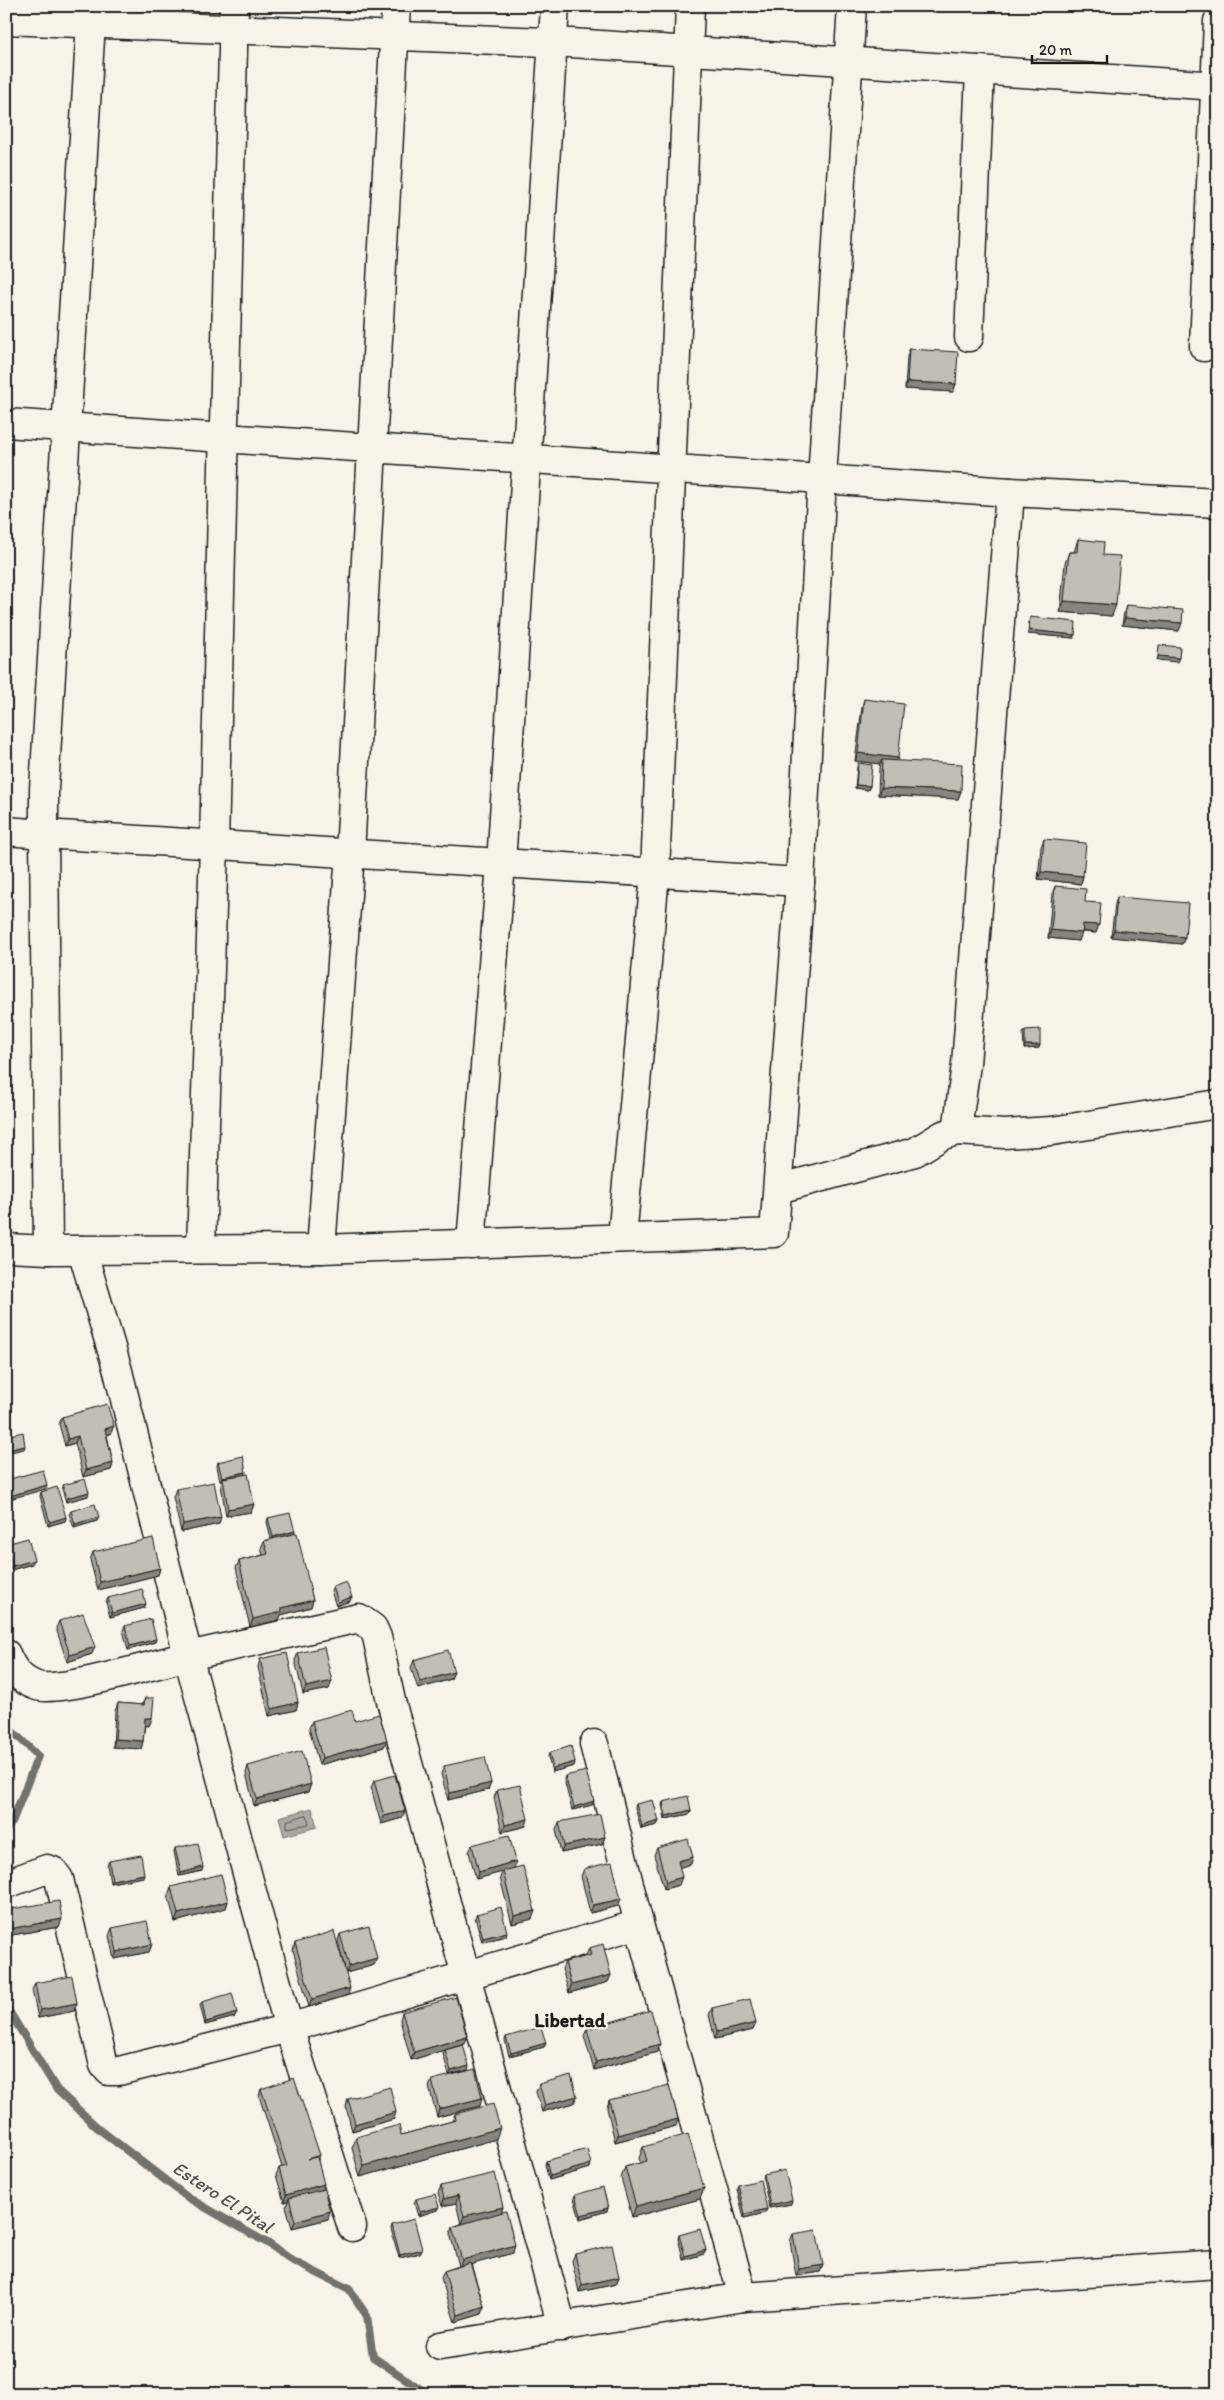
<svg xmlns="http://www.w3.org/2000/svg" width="1224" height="2400" font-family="Itim,sans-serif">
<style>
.water{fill:#aca9a2;stroke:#72716c}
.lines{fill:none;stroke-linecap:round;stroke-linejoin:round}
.shore{stroke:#565452;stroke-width:1}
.stream{stroke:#72716c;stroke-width:8}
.minor-casing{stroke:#1c1c1c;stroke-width:31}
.minor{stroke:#f7f3e8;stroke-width:28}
.wall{fill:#a5a39c;stroke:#1c1c1c}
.shaded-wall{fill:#86857f;stroke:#1c1c1c}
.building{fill:#c0beb5;stroke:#1c1c1c}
.labels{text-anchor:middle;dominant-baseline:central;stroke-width:4.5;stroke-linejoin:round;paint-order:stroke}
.water-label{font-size:19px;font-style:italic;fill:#565452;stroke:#f7f3e8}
.quarter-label{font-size:20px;font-weight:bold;fill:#1c1c1c;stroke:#f7f3e8}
</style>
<rect width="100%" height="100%" fill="#f7f3e8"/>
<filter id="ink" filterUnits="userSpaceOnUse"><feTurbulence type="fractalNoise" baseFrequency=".02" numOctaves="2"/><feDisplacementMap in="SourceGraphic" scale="10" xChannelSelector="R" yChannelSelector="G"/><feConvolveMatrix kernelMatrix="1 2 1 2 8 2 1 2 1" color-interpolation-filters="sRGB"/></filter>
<g filter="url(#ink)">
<!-- water -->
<polygon class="water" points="312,1808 317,1827 284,1836 279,1817"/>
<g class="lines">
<!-- shore -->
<polygon class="shore" points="307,1815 309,1824 287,1828 287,1821"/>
<!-- stream -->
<g class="stream">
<polyline points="6,1725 38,1756 12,1822 6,1831"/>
<polyline points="6,2006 57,2090 99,2129 187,2197 269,2244 293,2261 349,2289 367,2316 373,2357 428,2394"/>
</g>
<defs>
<g id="minor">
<polyline points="92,6 44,789 44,834 800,882 822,479 852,6"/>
<polyline points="6,20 571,43 1218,86"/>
<polyline points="969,337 980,70"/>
<polyline points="1204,347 1218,21"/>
<polyline points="6,423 1010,492"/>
<polyline points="6,831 44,834 48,1250 321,1249 774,1233 800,882"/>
<polyline points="957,1131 966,1064 1010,492 1218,503"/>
<polyline points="778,1189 915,1152 943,1135 957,1131 1004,1134 1052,1131 1218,1104"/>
<polyline points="622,1238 655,874 690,6"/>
<polyline points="471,1244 501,864 555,6"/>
<polyline points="6,1248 48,1250"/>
<polyline points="201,1248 214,845 234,6"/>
<polyline points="321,1249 350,854 396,6"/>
<polyline points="82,1250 118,1371 188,1656 359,1618 373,1628 377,1637 391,1701 562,2327"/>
<path d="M6,1654C13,1670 20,1680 37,1686C60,1693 160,1663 188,1656L289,2028L352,2227"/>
<polyline points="594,1744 639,1924 743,2297"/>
<polyline points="6,1884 47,1869 53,1871 59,1879 104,2065 109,2071 119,2071 289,2028 639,1924"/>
<polyline points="440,2346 743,2297 1218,2264"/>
</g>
</defs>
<!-- minor casing -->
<use href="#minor" class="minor-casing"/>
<!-- minor -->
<use href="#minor" class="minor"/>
</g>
<!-- wall -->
<g class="wall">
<polygon points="909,349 956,384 953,392 905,389 907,357"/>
<polygon points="1078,539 1103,555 1112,616 1060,612 1065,563 1069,552 1074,552"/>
<polygon points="1126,605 1179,631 1122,625 1124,613"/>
<polygon points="1030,617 1074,638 1028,634 1029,621"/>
<polygon points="864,699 897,761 961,791 958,799 878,795 879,768 880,764 855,761 862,707"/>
<polygon points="858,763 870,786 868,790 855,788 857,767"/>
<polygon points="1044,839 1083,876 1081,884 1038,879 1041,847"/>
<polygon points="1055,886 1085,902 1096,933 1082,932 1079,941 1048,938 1052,894"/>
<polygon points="1117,897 1185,937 1182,944 1111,937 1115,904"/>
<polygon points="1025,1030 1040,1045 1039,1048 1024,1049 1023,1033"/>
<polygon points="62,1417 111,1433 107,1435 113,1463 111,1470 83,1477 75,1443 65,1446 59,1424"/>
<polygon points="218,1462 246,1472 245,1474 254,1504 251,1512 226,1516 221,1485 222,1481 220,1481 217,1466"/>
<polygon points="63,1485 88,1496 66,1502 62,1489"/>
<polygon points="176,1489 219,1524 181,1532 173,1497"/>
<polygon points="41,1492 66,1517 65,1521 48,1526 40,1496"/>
<polygon points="71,1511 99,1517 97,1521 74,1528 69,1514"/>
<polygon points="268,1518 295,1531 294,1534 313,1600 311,1607 281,1615 279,1620 250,1627 236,1568 239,1561 263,1555 261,1548 264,1541 271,1539 267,1522"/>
<polygon points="6,1544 32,1564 11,1570 6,1552"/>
<polygon points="93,1552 160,1568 158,1575 98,1590 90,1560"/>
<polygon points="333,1587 350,1601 336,1606 331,1591"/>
<polygon points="108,1598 144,1608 110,1617 106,1602"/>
<polygon points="59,1621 92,1654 67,1662 56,1628"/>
<polygon points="125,1626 156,1639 155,1642 128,1650 123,1630"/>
<polygon points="298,1653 329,1689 303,1694 295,1660"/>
<polygon points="260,1659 298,1702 296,1710 269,1716 258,1667"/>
<polygon points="414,1660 451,1679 418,1689 411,1668"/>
<polygon points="145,1698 152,1718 149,1726 145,1725 143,1741 141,1749 113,1747 115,1711 118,1703 142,1705"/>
<polygon points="312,1721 355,1721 384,1747 319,1765 309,1728"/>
<polygon points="549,1753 575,1762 574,1766 552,1772 548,1757"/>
<polygon points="248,1766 311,1784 308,1792 254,1806 246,1773"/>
<polygon points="444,1766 491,1783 488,1790 448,1800 441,1774"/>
<polygon points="565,1776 594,1801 592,1805 572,1810 564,1780"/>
<polygon points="374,1781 402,1818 381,1824 371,1788"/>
<polygon points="497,1790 526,1826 502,1832 494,1798"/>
<polygon points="663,1802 691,1810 690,1814 665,1819 662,1805"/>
<polygon points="636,1804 659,1821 657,1825 641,1829 635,1808"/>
<polygon points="559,1822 605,1837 602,1844 561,1853 556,1830"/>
<polygon points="472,1845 516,1861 514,1868 532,1919 512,1924 500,1878 502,1872 476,1879 469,1852"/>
<polygon points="175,1848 202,1871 179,1876 174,1852"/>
<polygon points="657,1848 691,1864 679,1867 679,1885 664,1889 654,1855"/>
<polygon points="109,1861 143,1877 110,1883 107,1865"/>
<polygon points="584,1869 618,1906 590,1913 581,1876"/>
<polygon points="171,1887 228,1901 226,1908 175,1922 168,1895"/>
<polygon points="6,1910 59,1927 6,1936"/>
<polygon points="477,1914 506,1936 482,1942 475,1917"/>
<polygon points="112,1928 152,1944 149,1952 114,1959 109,1936"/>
<polygon points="340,1934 377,1958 374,1965 346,1973 338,1941"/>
<polygon points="295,1943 348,1995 309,2007 293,1950"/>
<polygon points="589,1948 611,1975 608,1982 569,1993 562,1969 565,1962 586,1956"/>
<polygon points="35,1983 77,2003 74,2011 38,2018 32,1990"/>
<polygon points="202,2002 235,2017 205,2025 200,2005"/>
<polygon points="712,2008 756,2023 753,2030 715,2039 709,2015"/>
<polygon points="402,2012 465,2044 411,2060 400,2020"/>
<polygon points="587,2029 657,2052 594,2070 584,2036"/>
<polygon points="506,2037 546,2043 544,2047 509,2056 505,2040"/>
<polygon points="445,2050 468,2070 449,2075 443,2054"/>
<polygon points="432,2080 480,2106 437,2117 429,2087"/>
<polygon points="539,2084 574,2103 542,2112 536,2092"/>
<polygon points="261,2089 320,2155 318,2160 328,2219 292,2228 286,2206 288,2201 284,2202 276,2175 279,2168 282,2167 259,2096"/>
<polygon points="348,2099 394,2119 352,2131 346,2107"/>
<polygon points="609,2100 676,2126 615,2142 607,2108"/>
<polygon points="455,2114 496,2139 360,2177 352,2148 356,2137 401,2135 452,2121"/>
<polygon points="643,2147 704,2188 700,2199 632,2217 621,2178 625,2167 640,2163 639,2158"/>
<polygon points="546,2161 590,2168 549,2180 545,2165"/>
<polygon points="764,2175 791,2204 769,2208 763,2178"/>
<polygon points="738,2185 767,2209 765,2213 744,2218 737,2189"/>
<polygon points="441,2186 503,2207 501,2213 513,2253 471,2264 484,2306 482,2314 455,2322 441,2278 444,2271 459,2266 450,2234 452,2227 461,2224 456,2203 442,2206 438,2193"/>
<polygon points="575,2195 608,2208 607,2211 580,2219 574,2198"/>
<polygon points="416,2199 437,2210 418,2216 414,2203"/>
<polygon points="392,2225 422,2249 420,2253 399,2258 391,2229"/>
<polygon points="793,2234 823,2265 820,2272 796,2276 790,2241"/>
<polygon points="679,2235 706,2250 704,2254 683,2260 678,2238"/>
<polygon points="575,2254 619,2277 616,2284 579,2292 572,2261"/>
</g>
<!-- shaded-wall -->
<g class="shaded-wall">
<polygon points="907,382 956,384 953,392 905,389"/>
<polygon points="1064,601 1116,605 1112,616 1060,612"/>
<polygon points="1125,618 1182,623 1179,631 1122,625"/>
<polygon points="1029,630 1075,635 1074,638 1028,634"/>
<polygon points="1158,656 1179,658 1177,662 1157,660"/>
<polygon points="858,753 898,758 895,765 882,760 880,764 855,761"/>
<polygon points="856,785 870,786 868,790 855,788"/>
<polygon points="881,788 961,791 958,799 878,795"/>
<polygon points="1041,872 1083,876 1081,884 1038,879"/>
<polygon points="1083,924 1099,925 1096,933 1080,931"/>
<polygon points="1051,930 1082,933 1079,941 1048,938"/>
<polygon points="1114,930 1185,937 1182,944 1111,937"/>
<polygon points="1025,1045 1040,1045 1039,1048 1024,1049"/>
<polygon points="114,1426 111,1433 102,1436 105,1429"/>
<polygon points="12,1429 10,1433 6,1434 6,1430"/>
<polygon points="78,1436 75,1443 65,1446 68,1439"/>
<polygon points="25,1446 24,1449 6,1453 6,1450"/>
<polygon points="113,1463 111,1470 83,1477 86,1470"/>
<polygon points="246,1472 245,1476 223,1478 222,1481 220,1481 222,1477"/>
<polygon points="47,1485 46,1489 6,1500 6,1497"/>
<polygon points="89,1492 88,1496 66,1502 67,1498"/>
<polygon points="254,1504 251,1512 226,1516 228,1509"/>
<polygon points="66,1517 65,1521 48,1526 50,1522"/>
<polygon points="99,1517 97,1521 74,1528 75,1524"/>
<polygon points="221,1517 219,1524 181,1532 183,1524"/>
<polygon points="295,1531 294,1535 272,1541 273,1537"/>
<polygon points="34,1560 32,1564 11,1570 13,1566"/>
<polygon points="160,1568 158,1575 98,1590 100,1582"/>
<polygon points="352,1597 350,1601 336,1606 338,1602"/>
<polygon points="313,1600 311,1607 281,1615 279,1620 250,1627 253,1619 281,1608"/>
<polygon points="146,1604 144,1608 110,1617 112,1613"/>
<polygon points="156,1639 155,1642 128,1650 130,1646"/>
<polygon points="95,1647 92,1654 67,1662 70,1655"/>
<polygon points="454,1672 451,1679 418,1689 420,1682"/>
<polygon points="332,1681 329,1689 303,1694 306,1687"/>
<polygon points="298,1702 296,1710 269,1716 272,1709"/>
<polygon points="145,1718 152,1718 149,1726 143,1725"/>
<polygon points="115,1739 143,1741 141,1749 113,1747"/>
<polygon points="387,1740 384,1747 319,1765 322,1758"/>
<polygon points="575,1762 574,1766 552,1772 553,1768"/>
<polygon points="491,1783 488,1790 448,1800 450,1793"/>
<polygon points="311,1784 308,1792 254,1806 257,1799"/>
<polygon points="594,1801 592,1805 572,1810 574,1807"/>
<polygon points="691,1810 690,1814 665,1819 666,1816"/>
<polygon points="405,1811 402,1818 381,1824 384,1816"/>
<polygon points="528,1819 526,1826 502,1832 505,1825"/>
<polygon points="659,1821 657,1825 641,1829 642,1826"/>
<polygon points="605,1837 602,1844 561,1853 564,1846"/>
<polygon points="693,1857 691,1864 675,1869 678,1861"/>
<polygon points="516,1861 514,1869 476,1879 479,1872"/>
<polygon points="203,1867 202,1871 179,1876 181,1873"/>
<polygon points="144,1874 143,1877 110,1883 112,1880"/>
<polygon points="682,1877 679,1885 664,1889 666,1882"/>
<polygon points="621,1899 618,1906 590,1913 593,1905"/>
<polygon points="228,1901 226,1908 175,1922 178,1914"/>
<polygon points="535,1911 532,1919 512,1924 514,1916"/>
<polygon points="62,1919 59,1927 6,1936 9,1929"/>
<polygon points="507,1932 506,1936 482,1942 483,1938"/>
<polygon points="152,1944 149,1952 114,1959 117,1952"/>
<polygon points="377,1958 374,1965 346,1973 349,1966"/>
<polygon points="611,1975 608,1982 569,1993 571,1985"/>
<polygon points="350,1988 348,1995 309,2007 312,1999"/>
<polygon points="77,2003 74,2011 38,2018 40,2010"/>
<polygon points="237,2013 235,2017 205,2025 206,2022"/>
<polygon points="756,2023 753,2030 715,2039 717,2032"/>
<polygon points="467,2037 465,2044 411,2060 414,2052"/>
<polygon points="546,2043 544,2047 509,2056 511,2053"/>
<polygon points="660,2044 657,2052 594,2070 596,2062"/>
<polygon points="469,2066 468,2070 449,2075 451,2071"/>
<polygon points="577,2096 574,2103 542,2112 545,2105"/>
<polygon points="482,2098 480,2106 437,2117 439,2109"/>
<polygon points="396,2112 394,2119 352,2131 355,2124"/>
<polygon points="678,2119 676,2126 615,2142 618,2135"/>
<polygon points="500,2128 496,2139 360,2177 364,2166"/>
<polygon points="591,2164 590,2168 549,2180 550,2176"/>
<polygon points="324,2184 322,2191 289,2198 288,2201 284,2202 286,2195"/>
<polygon points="704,2188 700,2199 632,2217 636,2206"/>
<polygon points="458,2195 456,2203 442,2206 444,2199"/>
<polygon points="792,2200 791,2204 769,2208 770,2205"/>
<polygon points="439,2207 437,2210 418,2216 420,2212"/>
<polygon points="503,2207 501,2214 461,2224 464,2216"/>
<polygon points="608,2208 607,2211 580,2219 581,2215"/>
<polygon points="767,2209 765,2213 744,2218 745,2214"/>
<polygon points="330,2211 328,2219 292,2228 295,2221"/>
<polygon points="515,2245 513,2253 459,2268 462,2260"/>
<polygon points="422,2249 420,2253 399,2258 400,2255"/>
<polygon points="706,2250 704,2254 683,2260 685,2256"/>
<polygon points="823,2265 820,2272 796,2276 799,2269"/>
<polygon points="619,2277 616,2284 579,2292 582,2285"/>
<polygon points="484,2306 482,2314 455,2322 458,2315"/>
</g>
<!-- building -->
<g class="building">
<polygon points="909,349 958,352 956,384 907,382"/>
<polygon points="1078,539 1104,542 1103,555 1120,556 1116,605 1064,601 1069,552 1077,552"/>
<polygon points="1126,605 1183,610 1182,623 1125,618"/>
<polygon points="1030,617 1076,622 1075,635 1029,630"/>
<polygon points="1159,645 1180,647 1179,658 1158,656"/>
<polygon points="864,699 904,704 898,758 858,753"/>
<polygon points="882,760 962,764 961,791 881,788"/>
<polygon points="858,763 872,765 870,786 856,785"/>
<polygon points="1044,839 1086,843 1083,876 1041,872"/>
<polygon points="1055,886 1086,889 1085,902 1101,903 1099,925 1083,924 1082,933 1051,930"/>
<polygon points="1117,897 1188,903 1185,937 1114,930"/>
<polygon points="1040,1029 1040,1045 1025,1045 1025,1030"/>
<polygon points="107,1404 114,1426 105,1429 113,1463 86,1470 78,1436 68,1439 62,1417"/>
<polygon points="6,1412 7,1412 12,1429 6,1430"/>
<polygon points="23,1432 25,1446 6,1450 6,1436"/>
<polygon points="243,1456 246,1472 222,1477 218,1462"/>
<polygon points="43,1470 47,1485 6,1497 6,1480"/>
<polygon points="248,1474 254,1504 228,1509 223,1478"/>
<polygon points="85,1479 89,1492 67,1498 63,1485"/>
<polygon points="214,1482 221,1517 183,1524 176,1489"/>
<polygon points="57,1487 66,1517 50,1522 41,1492"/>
<polygon points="95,1504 99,1517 75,1524 71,1511"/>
<polygon points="290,1513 295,1531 273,1537 268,1518"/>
<polygon points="297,1533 313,1600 281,1608 282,1612 253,1619 239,1561 268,1554 264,1541"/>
<polygon points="28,1538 34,1560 13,1566 6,1544"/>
<polygon points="153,1538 160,1568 100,1582 93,1552"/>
<polygon points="346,1582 352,1597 338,1602 333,1587"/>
<polygon points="142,1589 146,1604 112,1613 108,1598"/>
<polygon points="83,1613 95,1647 70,1655 59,1621"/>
<polygon points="151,1619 156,1639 130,1646 125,1626"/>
<polygon points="324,1647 332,1681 306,1687 298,1653"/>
<polygon points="448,1650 454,1672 420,1682 414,1660"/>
<polygon points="287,1653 298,1702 272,1709 260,1659"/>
<polygon points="145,1698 154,1698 152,1718 145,1718 143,1741 115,1739 118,1703 144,1705"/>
<polygon points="352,1710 355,1721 379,1714 387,1740 322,1758 312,1721"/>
<polygon points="571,1746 575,1762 553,1768 549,1753"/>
<polygon points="302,1751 311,1784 257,1799 248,1766"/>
<polygon points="485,1757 491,1783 450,1793 444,1766"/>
<polygon points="586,1771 594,1801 574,1807 565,1776"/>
<polygon points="395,1775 405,1811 384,1816 374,1781"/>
<polygon points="520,1785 528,1819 505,1825 497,1790"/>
<polygon points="688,1796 691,1810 666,1816 663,1802"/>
<polygon points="653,1800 659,1821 642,1826 636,1804"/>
<polygon points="600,1814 605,1837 564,1846 559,1822"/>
<polygon points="509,1835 516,1861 479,1872 472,1845"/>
<polygon points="688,1839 693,1857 678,1861 682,1877 666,1882 657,1848"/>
<polygon points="198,1843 203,1867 181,1873 175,1848"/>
<polygon points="141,1855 144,1874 112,1880 109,1861"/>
<polygon points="612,1862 621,1899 593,1905 584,1869"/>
<polygon points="523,1866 535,1911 514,1916 503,1871"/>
<polygon points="221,1874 228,1901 178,1914 171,1887"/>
<polygon points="59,1901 62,1919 9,1929 6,1916 6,1910"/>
<polygon points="501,1907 507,1932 483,1938 477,1914"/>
<polygon points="147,1921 152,1944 117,1952 112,1928"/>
<polygon points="369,1926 377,1958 349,1966 340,1934"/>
<polygon points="334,1931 350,1988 312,1999 295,1943"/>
<polygon points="603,1944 611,1975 571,1985 565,1962 591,1955 589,1948"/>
<polygon points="72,1976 77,2003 40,2010 35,1983"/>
<polygon points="232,1993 237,2013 206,2022 202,2002"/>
<polygon points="456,1997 467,2037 414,2052 402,2012"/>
<polygon points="750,1999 756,2023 717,2032 712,2008"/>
<polygon points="651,2010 660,2044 596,2062 587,2029"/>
<polygon points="541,2027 546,2043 511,2053 506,2037"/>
<polygon points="463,2045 469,2066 451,2071 445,2050"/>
<polygon points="475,2069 482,2098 439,2109 432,2080"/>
<polygon points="571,2075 577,2096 545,2105 539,2084"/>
<polygon points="294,2078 320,2155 307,2159 317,2157 324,2184 286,2195 279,2168 287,2166 261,2089"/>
<polygon points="669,2085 678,2119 618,2135 609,2100"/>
<polygon points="390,2087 396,2112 355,2124 348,2099"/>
<polygon points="493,2104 500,2128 364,2166 356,2137 399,2125 401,2135 456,2120 455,2114"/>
<polygon points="688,2134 704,2188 636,2206 625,2167 647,2161 643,2147"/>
<polygon points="587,2149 591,2164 550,2176 546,2161"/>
<polygon points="785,2170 792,2200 770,2205 764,2175"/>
<polygon points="495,2173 503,2207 464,2216 458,2195 444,2199 441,2186"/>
<polygon points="760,2180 767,2209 745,2214 738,2185"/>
<polygon points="603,2187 608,2208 581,2215 575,2195"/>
<polygon points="324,2189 330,2211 295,2221 289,2198"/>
<polygon points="435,2194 439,2207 420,2212 416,2199"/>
<polygon points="506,2211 515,2245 462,2260 452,2227"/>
<polygon points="414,2219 422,2249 400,2255 392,2225"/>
<polygon points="700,2229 706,2250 685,2256 679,2235"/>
<polygon points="816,2230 823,2265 799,2269 793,2234"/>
<polygon points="612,2245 619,2277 582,2285 575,2254"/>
<polygon points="470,2263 484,2306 458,2315 444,2271"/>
</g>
</g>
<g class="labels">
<!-- water labels -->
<g class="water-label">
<text transform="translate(223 2197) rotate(33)">Estero El Pital</text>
</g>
<!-- quarter labels -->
<g class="quarter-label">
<text x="570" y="2020">Libertad</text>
</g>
</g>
<!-- margin -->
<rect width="1224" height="2400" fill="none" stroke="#f7f3e8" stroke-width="25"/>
<rect x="12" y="12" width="1199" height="2375" fill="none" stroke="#1c1c1c" stroke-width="2" filter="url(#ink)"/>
<!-- scale -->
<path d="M1032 55v8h75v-8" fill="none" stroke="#1c1c1c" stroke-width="2.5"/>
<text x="1039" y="55" font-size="15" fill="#1c1c1c" stroke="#f7f3e8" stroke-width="4" paint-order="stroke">20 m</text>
</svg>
